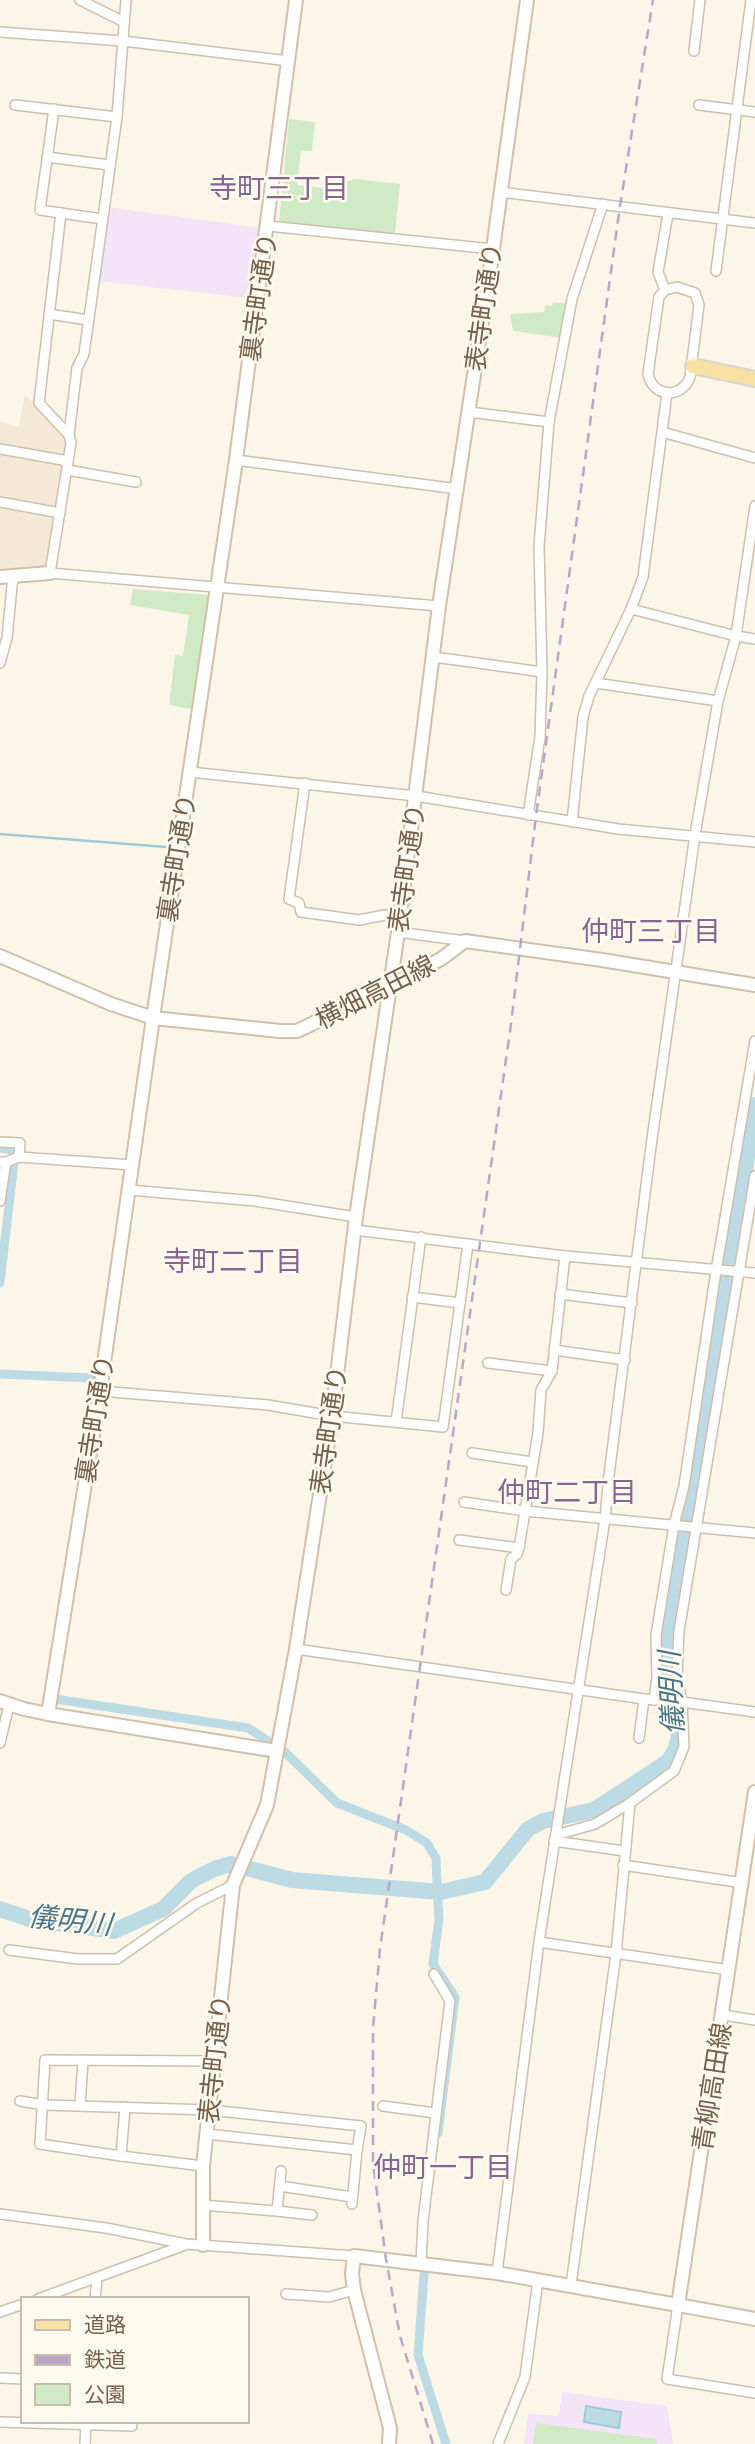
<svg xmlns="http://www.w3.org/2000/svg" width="755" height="2444" font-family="'Space Grotesk','Noto Sans JP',sans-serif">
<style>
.residential{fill:#f3e9d6}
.education{fill:#f3e4f8}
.green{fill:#d1eac6}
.water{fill:#bcdbe5;stroke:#a3c9d7;stroke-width:2}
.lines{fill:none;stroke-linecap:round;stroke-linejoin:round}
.stream{stroke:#a3c9d7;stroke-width:2.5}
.canal{stroke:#bcdbe5;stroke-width:9}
.river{stroke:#bcdbe5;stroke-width:16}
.street-casing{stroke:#cebfae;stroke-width:12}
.secondary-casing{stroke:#d1c0ab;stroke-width:16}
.primary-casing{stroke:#dbd5d0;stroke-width:18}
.street{stroke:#fff;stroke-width:9}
.secondary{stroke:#fff;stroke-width:12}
.primary{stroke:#f8e1a3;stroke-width:14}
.rail{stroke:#bba6c6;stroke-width:2.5;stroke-dasharray:10 7;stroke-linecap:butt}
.labels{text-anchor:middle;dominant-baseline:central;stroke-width:5;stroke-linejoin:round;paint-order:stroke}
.street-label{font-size:26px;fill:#765f4c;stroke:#fffaee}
.neighbourhood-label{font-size:28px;fill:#876491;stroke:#fffaee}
.water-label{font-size:28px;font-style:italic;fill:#477688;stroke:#fffaee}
</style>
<rect width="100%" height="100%" fill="#fcf6e8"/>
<!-- residential -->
<polygon class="residential" points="25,394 68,440 47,567 0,570 0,422 19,427"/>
<!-- education -->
<g class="education">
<polygon points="106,207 262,228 256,299 98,281"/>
<polygon points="562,2392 667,2406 673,2444 524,2444 528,2414 559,2416"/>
</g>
<!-- green -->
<g class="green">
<polygon points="289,119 315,122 312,151 301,151 297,185 325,188 355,179 400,184 395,234 279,222"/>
<polygon points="553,302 568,304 563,338 513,331 510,314 544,312 545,305 552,306"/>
<polygon points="133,589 210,595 196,710 169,705 175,655 183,656 189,615 130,605"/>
<polygon points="536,2423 656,2439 657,2444 533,2444"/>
</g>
<!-- water -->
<polygon class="water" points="586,2406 621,2412 619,2428 584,2422"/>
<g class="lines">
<!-- stream -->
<polyline class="stream" points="0,834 166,847"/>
<!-- canal -->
<g class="canal">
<polyline points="0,1148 13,1150 14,1162 0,1283"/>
<polyline points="0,1374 91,1378"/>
<polyline points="55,1699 248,1728 271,1743"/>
<polyline points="285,1752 337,1803 406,1830 427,1843 436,1858 437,1884 439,1919 433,1964 455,1997 438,2133"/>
<polyline points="425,2261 418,2355 446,2444"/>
</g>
<!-- river -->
<polyline class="river" points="0,1909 29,1919 114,1931 163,1909 191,1881 214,1869 231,1864 292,1880 441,1892 485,1882 528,1829 543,1821 594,1810 669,1761 676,1748 679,1736 665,1681 668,1627 697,1483 755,1105"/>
<defs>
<g id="street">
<polyline points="80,0 124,22"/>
<polyline points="126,0 117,117 84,354 77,368 69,435 71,443 50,573 439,606"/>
<polyline points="0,32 123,41 289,61"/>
<polyline points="694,51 700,0"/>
<polyline points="15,105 117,117"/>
<polyline points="699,105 755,112"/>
<polyline points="54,109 40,210 102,219"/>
<polyline points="47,157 109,165"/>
<polyline points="500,192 755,223"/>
<polyline points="61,213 39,403 69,435"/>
<polyline points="268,226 493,249"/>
<polyline points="716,271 751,0"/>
<path d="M677,287L695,293L699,305L690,377C682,399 653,398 648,374L659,297L665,290Z"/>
<polyline points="665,290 658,272 668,214"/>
<polyline points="49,314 88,320"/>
<polyline points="469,412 549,422"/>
<polyline points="662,432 755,458"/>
<polyline points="0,449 68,461"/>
<polyline points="236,460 458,489"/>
<polyline points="67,470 136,482"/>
<polyline points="0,502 60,513"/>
<polyline points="631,609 736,636 755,639"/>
<polyline points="434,657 542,672"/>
<polyline points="0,663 7,638 13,576"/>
<polyline points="596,683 718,701"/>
<polyline points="190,772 416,796 618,829 755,842"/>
<polyline points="305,783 289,899 299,903 301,912 359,920 385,915 401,916"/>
<polyline points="528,815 540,737 542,672 539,546 549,422 572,299 603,204"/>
<polyline points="572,822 583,717 589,696 631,609 643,577 667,393"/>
<polyline points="398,932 465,941"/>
<polyline points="0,1142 20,1143 19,1157"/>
<polyline points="0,1162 6,1162 19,1157 133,1165"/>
<polyline points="130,1190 255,1201 356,1217"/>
<polyline points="0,1201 6,1162"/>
<polyline points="355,1230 565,1256 755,1273"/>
<polyline points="560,1294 632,1303"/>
<polyline points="460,1303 468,1244"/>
<polyline points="554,1350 625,1360"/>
<polyline points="488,1363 552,1371"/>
<polyline points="100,1391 268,1405 332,1416 443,1427 460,1303 412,1297"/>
<polyline points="396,1422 421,1237"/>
<polyline points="472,1453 532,1462"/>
<polyline points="464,1502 525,1511 755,1533"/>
<polyline points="459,1540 519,1548"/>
<polyline points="506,1590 511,1559 517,1554 519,1548 538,1433 541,1390 552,1371 565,1256"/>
<polyline points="296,1649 644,1699 682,1702 755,1712"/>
<polyline points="654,1700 657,1677 656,1635 674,1525 684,1486 716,1271 755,1041"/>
<polyline points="639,1738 644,1699"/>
<polyline points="0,1743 9,1705"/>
<polyline points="556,1835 595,1824 630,1803 674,1771 684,1747 682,1702 677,1676 679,1631 755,1176"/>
<polyline points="554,1841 624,1851"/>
<polyline points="623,1865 743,1883"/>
<polyline points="539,1942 729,1970"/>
<polyline points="9,1950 78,1959 117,1959 197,1903 233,1885"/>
<polyline points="723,2015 755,2020"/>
<polyline points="20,2101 44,2105 210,2110 361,2126 357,2150"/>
<polyline points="80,2105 83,2061"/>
<polyline points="383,2106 435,2113"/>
<polyline points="125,2107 121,2156 203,2166"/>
<polyline points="207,2134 357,2150 352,2204"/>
<polyline points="121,2156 40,2144 45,2060 216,2061"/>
<polyline points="280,2186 352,2197"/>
<polyline points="202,2205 277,2211 281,2171"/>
<polyline points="277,2211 312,2215"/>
<polyline points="0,2214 106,2228 186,2244 354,2256"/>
<polyline points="421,2263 423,2221 450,2001 434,1974"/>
<polyline points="497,2273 539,1942 605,1519 609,1475 652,1139 695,835 718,701 736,636 755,506"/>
<polyline points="571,2285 616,1954 630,1803"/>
<polyline points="286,2294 329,2297 354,2290"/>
<polyline points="38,2299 185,2245"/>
<polyline points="95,2299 97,2278"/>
<polyline points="678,2305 667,2379 755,2393"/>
<polyline points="0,2312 23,2304"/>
<polyline points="0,2378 23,2379"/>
<polyline points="0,2422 132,2426"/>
<polyline points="85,2444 86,2421"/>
<polyline points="498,2444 525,2377 538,2280"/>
</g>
<g id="secondary">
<polyline points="0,577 50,573"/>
<polyline points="0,956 111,1004 153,1018 280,1031 297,1031 312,1024 363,993 390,985 441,959 465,941 602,960 755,985"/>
<polyline points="0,1701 24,1709 48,1714 277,1751"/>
<polyline points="48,1714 100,1391 153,1018 236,460 296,0"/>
<polyline points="755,1792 678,2305 755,2319"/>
<polyline points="203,2245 203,2166 233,1885 267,1805 296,1649 332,1416 356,1217 398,932 439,606 493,249 527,0"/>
<polyline points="389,2444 390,2428 354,2290 352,2274 354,2256 497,2273 678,2305"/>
</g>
<polyline id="primary" points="693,366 755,379"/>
</defs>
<!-- street casing -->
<use href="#street" class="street-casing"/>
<!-- secondary casing -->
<use href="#secondary" class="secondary-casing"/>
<!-- primary casing -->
<use href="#primary" class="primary-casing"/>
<!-- street -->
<use href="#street" class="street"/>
<!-- secondary -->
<use href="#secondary" class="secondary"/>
<!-- primary -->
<use href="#primary" class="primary"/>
<!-- rail -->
<polyline class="rail" points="433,2444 400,2336 386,2259 373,2163 373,2028 380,1949 511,1024 536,816 620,206 653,0"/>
</g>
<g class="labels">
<!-- street labels -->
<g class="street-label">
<text transform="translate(259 297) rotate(-82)">裏寺町通り</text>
<text transform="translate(484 307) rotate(-82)">表寺町通り</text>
<text transform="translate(177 858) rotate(-81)">裏寺町通り</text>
<text transform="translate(407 868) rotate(-82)">表寺町通り</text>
<text transform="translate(375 992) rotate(-27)">横畑高田線</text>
<text transform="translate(95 1419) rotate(-81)">裏寺町通り</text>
<text transform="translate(329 1430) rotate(-82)">表寺町通り</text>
<text transform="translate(215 2059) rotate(-84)">表寺町通り</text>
<text transform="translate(712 2087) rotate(-81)">青柳高田線</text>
</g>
<!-- neighbourhood labels -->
<g class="neighbourhood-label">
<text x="279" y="188">寺町三丁目</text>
<text x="651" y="931">仲町三丁目</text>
<text x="233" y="1261">寺町二丁目</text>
<text x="567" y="1492">仲町二丁目</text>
<text x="443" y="2167">仲町一丁目</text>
</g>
<!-- water labels -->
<g class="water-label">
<text transform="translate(671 1693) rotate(-93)">儀明川</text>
<text transform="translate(70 1920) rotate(6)">儀明川</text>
</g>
</g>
<!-- legend -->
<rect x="21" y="2297" width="228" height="126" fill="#fffaee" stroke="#c8bcad" stroke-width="2"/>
<rect x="35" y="2320" width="35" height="10" fill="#f8e1a3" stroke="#c8bcad" stroke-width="2"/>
<text x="84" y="2332" font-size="21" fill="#765f4c">道路</text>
<rect x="35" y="2355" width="35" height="10" fill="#bba6c6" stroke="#c8bcad" stroke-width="2"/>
<text x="84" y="2367" font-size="21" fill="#765f4c">鉄道</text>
<rect x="35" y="2384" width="35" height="21" fill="#d1eac6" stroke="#c8bcad" stroke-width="2"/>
<text x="84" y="2402" font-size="21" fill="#765f4c">公園</text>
</svg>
